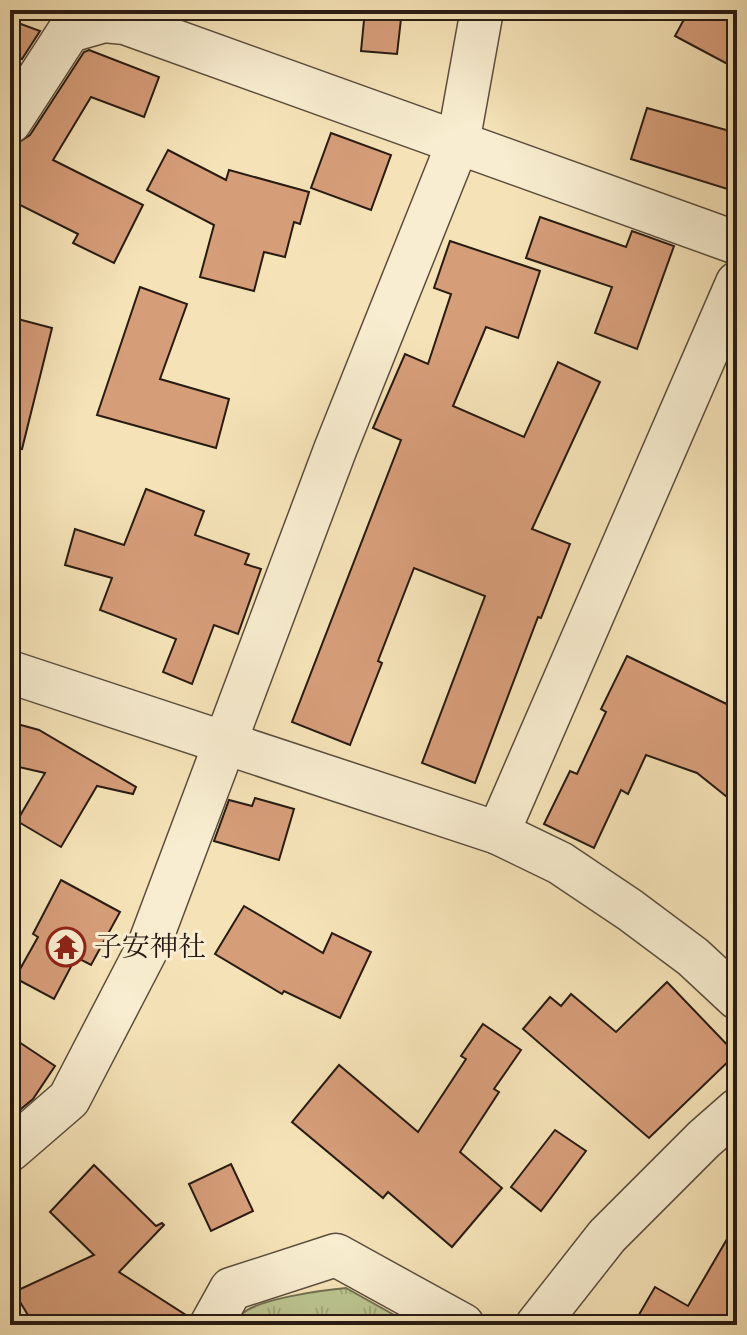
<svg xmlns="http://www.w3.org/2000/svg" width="747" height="1335" font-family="'IM FELL Double Pica','Noto Serif JP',serif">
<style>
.grass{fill:url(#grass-tufts);stroke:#727052;stroke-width:2}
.building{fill:#d69d79;stroke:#281b14;stroke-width:2}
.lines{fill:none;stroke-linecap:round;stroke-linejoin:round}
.minor-casing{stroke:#5b4d3d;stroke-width:45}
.minor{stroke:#f8edd0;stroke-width:42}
.labels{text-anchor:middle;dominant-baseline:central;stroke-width:6;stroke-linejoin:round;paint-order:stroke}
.poi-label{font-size:28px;fill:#281b14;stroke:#f8edd0;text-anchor:start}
</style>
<defs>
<pattern id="grass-tufts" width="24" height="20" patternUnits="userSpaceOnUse" patternTransform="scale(2)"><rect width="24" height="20" fill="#bbc48f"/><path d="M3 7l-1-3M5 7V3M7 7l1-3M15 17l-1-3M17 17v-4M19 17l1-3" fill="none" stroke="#a1a87a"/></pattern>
</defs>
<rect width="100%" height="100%" fill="#f5e3b7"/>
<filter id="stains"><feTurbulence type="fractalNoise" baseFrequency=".0025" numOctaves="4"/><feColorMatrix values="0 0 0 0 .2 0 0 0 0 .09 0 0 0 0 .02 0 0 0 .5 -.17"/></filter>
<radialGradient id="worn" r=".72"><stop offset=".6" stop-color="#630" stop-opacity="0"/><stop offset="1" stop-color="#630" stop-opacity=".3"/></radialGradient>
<!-- grass -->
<path class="grass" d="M346,1288L412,1325H235C236,1323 240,1316 242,1314C257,1299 323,1290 346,1288Z"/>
<!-- building -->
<g class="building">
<polygon points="365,10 402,10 397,54 361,51"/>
<polygon points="689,10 737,10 737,69 675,36"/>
<polygon points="10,20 40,31 22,59 10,55"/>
<polygon points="89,50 159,77 144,117 91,97 53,160 143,205 114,263 73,243 78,234 10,200 10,148 30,135 84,52"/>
<polygon points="647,108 737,133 737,192 631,159"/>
<polygon points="331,133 391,155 371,210 311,188"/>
<polygon points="168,150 226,180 229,170 309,192 300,224 294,222 285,257 264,252 254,291 200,277 214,225 147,190"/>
<polygon points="540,217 626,247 632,231 674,246 637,349 595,333 612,287 526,258"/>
<polygon points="450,241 540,271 518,338 486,327 453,406 524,437 558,362 600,382 532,529 570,544 541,618 538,617 475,783 422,763 485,596 414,568 378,661 382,663 350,745 292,722 401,440 373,428 405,354 428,364 451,294 434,288"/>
<polygon points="140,287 187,304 160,379 229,399 216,448 97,415"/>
<polygon points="10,317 52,328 22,449 10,447"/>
<polygon points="146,489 204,511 195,535 249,554 245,564 261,569 238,634 214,625 192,684 163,672 176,639 100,610 112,578 65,565 75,529 124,545"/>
<polygon points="627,656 737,709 737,805 697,773 646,755 628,794 621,790 594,848 544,824 570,771 577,774 606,712 601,709"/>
<polygon points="10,722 39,730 136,787 133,794 97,786 61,847 17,821 45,773 10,765"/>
<polygon points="255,798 294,809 279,860 214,841 229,800 252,806"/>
<polygon points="61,880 120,912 91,965 76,957 54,999 15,978 38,937 33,934"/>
<polygon points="244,906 323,953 332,933 371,952 340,1018 284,991 282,994 215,954"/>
<polygon points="667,982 736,1054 649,1138 523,1029 550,997 561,1006 571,994 616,1032"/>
<polygon points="483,1024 521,1050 494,1089 499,1092 460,1152 502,1188 452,1247 388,1192 383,1198 292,1122 339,1065 418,1132 466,1059 461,1056"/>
<polygon points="10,1036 55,1066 33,1099 10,1118"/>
<polygon points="555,1130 586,1151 541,1211 511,1187"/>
<polygon points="231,1164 253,1211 211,1231 189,1184"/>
<polygon points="94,1165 156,1226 162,1223 164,1225 119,1272 189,1317 187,1325 34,1325 14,1292 94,1255 50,1212"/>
<polygon points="737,1222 737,1325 633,1325 655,1287 688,1306"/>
</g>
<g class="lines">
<defs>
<g id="minor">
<polyline points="10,122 69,31 104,21 125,23 737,243"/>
<polyline points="10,672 498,833 560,863 630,910 693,957 737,998"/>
<polyline points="498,833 737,283"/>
<polyline points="10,1150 69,1099 149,945 335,450 458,143 482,10"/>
<polyline points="211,1325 231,1289 336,1255 463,1325"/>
<polyline points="537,1325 607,1236 704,1139 737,1110"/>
</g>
</defs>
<!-- minor casing -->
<use href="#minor" class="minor-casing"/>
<!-- minor -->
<use href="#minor" class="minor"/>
</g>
<!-- icons -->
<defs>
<symbol id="temple-ring" viewBox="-11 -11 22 22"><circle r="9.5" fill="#f8edd0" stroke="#8f2418" stroke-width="1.5"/><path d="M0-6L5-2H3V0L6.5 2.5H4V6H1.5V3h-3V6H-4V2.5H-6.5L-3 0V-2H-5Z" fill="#8f2418"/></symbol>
</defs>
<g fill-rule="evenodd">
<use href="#temple-ring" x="44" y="925" width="44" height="44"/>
</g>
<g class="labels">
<!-- poi labels -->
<g class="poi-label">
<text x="94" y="947">子安神社</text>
</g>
</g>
<!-- margin -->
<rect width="747" height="1335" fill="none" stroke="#f5e3b7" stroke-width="40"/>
<rect x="12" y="12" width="723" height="1311" fill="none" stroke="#281b14" stroke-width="4"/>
<rect x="20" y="20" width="707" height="1295" fill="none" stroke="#281b14" stroke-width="2"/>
<rect width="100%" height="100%" filter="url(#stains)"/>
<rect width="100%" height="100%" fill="url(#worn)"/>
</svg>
